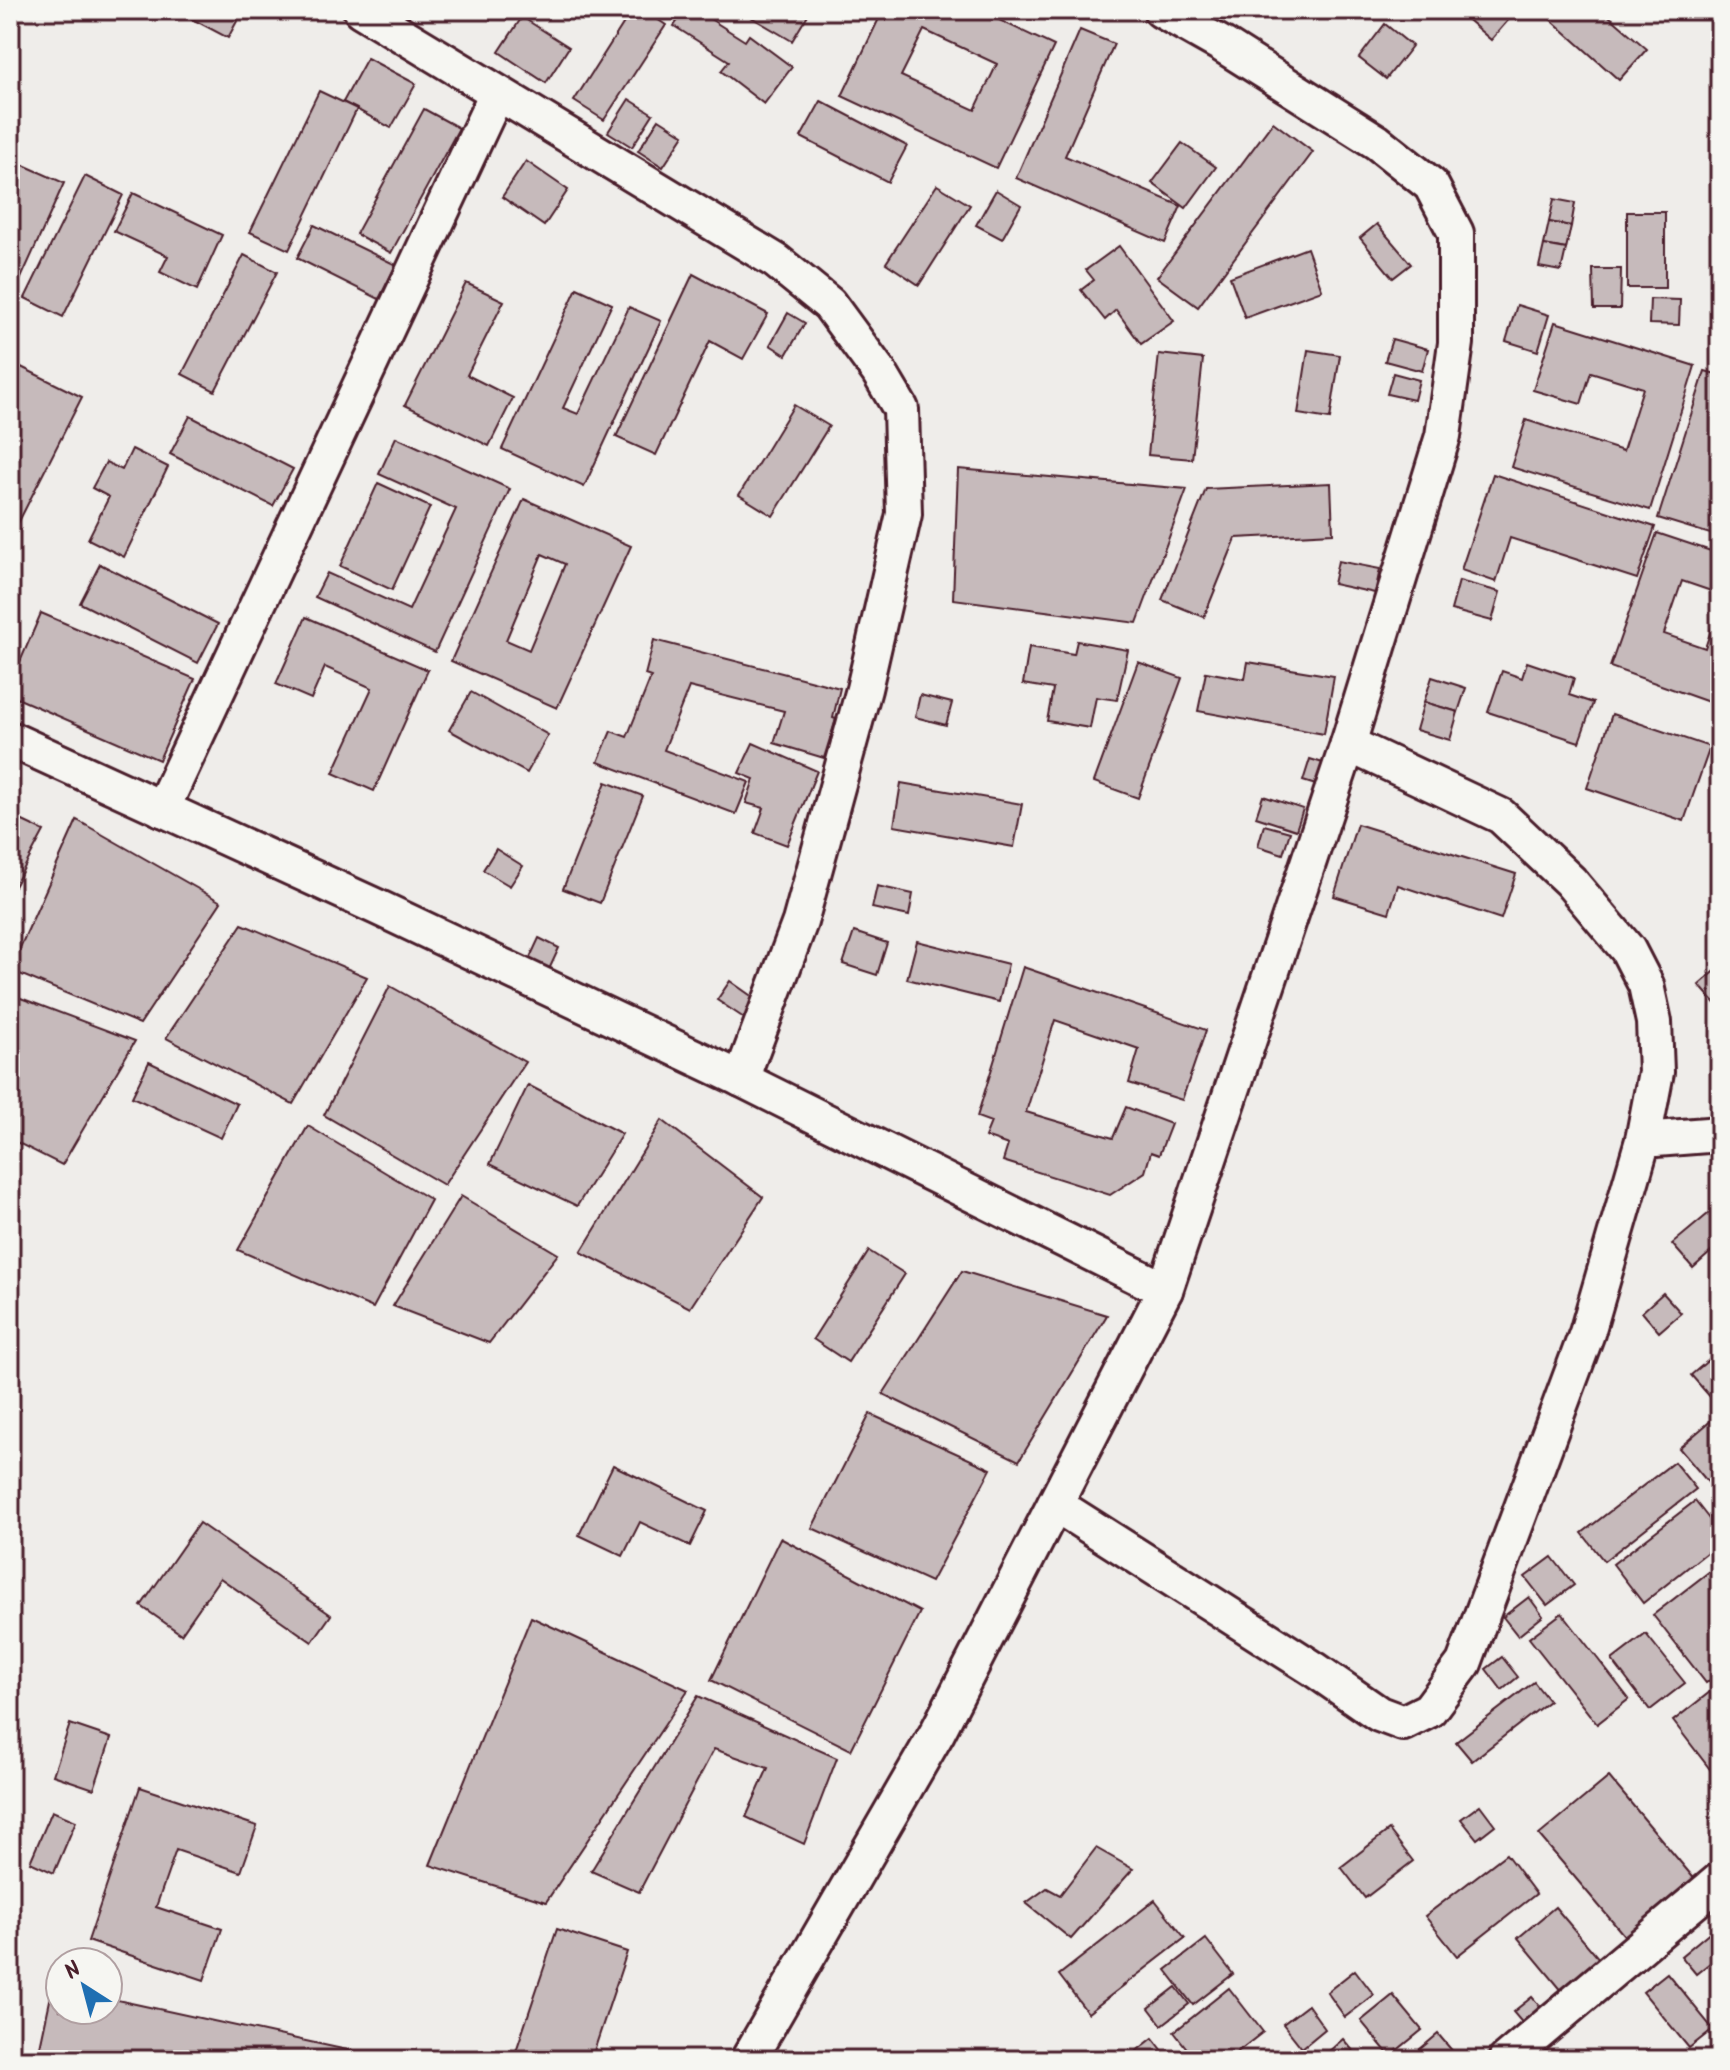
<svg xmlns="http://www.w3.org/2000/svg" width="1730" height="2070" font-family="Kalam,sans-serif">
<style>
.building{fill:#c6babb;stroke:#4a1f2b;stroke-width:2;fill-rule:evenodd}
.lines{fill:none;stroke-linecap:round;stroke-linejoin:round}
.minor-casing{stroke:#4a1f2b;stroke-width:40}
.minor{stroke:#f6f6f2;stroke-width:34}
</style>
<rect width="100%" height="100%" fill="#efedea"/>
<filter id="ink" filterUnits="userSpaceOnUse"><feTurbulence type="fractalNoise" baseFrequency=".0125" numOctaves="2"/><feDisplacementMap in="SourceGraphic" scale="16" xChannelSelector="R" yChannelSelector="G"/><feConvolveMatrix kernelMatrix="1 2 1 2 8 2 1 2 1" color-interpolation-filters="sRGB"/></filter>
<g filter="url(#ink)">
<!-- building -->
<g class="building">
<polygon points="180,10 243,10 228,38 179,12"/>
<polygon points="632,10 643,10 666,25 604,120 574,101"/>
<polygon points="685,10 696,10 745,41 749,35 792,67 764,104 721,71 729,61 674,26"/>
<polygon points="739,10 803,10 809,13 792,41"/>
<path d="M883,10H978L1054,46L996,168L842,96ZM924,30L997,64L975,110L901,76Z"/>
<polygon points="1464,10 1517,10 1491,40 1461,14"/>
<polygon points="1540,10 1602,10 1647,49 1619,80"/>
<polygon points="522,17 569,47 546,83 499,52"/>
<polygon points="1385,24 1412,46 1386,79 1359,58"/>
<polygon points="1080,30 1114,44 1065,156 1181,206 1165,243 1016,178"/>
<polygon points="367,58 416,84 391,128 343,102"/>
<polygon points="319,91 357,109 289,250 250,232"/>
<polygon points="629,99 653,114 632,147 608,132"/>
<polygon points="821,101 907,146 888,182 801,137"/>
<polygon points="424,109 459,128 391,253 356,234"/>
<polygon points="659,119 684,135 663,167 638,151"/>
<polygon points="1273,122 1313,152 1198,307 1157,277"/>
<polygon points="1182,143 1216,167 1186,208 1152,183"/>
<polygon points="10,159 64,183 14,294 10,292"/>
<polygon points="526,161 568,190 544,226 502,197"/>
<polygon points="85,176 123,195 63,317 25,298"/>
<polygon points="937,185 970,205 919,285 886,263"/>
<polygon points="996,190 1021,205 1002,239 976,225"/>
<polygon points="133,193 222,235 197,290 160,272 168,256 114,231"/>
<polygon points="1554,199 1575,203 1571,226 1549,222"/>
<rect x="1627" y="212" width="38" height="76"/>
<polygon points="1549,222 1571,226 1566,249 1544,245"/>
<polygon points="1377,224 1411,264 1393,278 1360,238"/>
<polygon points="314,225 396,265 379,299 297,258"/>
<polygon points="1544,245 1566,249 1561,271 1539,267"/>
<polygon points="1119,246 1174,321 1141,344 1116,310 1105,320 1081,290 1094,280 1086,270"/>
<polygon points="1307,248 1322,290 1245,318 1230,277"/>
<polygon points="244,255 277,272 215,391 182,374"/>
<polygon points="1593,269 1621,269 1620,309 1594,309"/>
<polygon points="693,274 768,314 743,359 710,341 656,455 616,437"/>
<polygon points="466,283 504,301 467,375 513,398 489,446 405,405"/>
<polygon points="577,288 612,304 563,408 578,414 629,307 661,321 584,487 502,449"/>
<polygon points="1650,299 1680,300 1679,325 1649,324"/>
<polygon points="1517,305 1549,315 1538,351 1506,341"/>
<polygon points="788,313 805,323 786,355 770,345"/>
<polygon points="1555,322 1695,366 1650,510 1511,467 1526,420 1623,451 1643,388 1591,372 1581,404 1533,390"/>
<polygon points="1392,339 1428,349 1422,371 1385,361"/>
<polygon points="1308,350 1340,355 1330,419 1298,414"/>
<polygon points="1159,354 1203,359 1192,459 1148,455"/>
<polygon points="11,362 82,397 10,539 10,363"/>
<polygon points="1705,371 1720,375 1720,462 1712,488 1720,491 1720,537 1658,518"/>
<polygon points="1393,373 1419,380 1414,400 1387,394"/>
<polygon points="794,405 829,426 773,516 739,495"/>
<polygon points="190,416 293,469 273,506 170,454"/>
<polygon points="396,437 510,489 435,652 315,597 327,573 409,610 456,509 379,474"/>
<polygon points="132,449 168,467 124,557 88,539 109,497 92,488 106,462 122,470"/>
<polygon points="958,469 1187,489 1137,623 953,599"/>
<polygon points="1493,474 1655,527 1637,579 1510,538 1496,582 1461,570"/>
<polygon points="378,483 430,507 392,590 340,566"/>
<polygon points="1331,483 1333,533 1236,538 1204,617 1162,600 1206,489"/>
<path d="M524,499L631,546L557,708L451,661ZM542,554L565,564L529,650L506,640Z"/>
<polygon points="1657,533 1720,554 1720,594 1682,581 1664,634 1705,648 1720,603 1720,706 1610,667"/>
<polygon points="1338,561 1380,569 1375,593 1333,584"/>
<polygon points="100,564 218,624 198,663 80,603"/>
<polygon points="1459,581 1500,592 1492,621 1451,610"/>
<polygon points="41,613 195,679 159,760 10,695 10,685"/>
<polygon points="306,617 428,670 374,791 333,773 372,688 325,667 311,699 276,684"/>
<polygon points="654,640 840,688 833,718 836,719 824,758 774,743 784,711 689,687 664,750 749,782 736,814 598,762 611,731 627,737 651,677 645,675"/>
<polygon points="1077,641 1128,650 1117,700 1096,697 1090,728 1047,721 1053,689 1023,684 1029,647 1074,654"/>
<polygon points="1138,662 1182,678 1138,798 1094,782"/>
<polygon points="1248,662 1334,676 1324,734 1198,711 1206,672 1245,679"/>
<polygon points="1527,662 1574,678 1569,695 1593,703 1579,742 1488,712 1502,671 1522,678"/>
<polygon points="1432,677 1466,688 1458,712 1424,702"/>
<polygon points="471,692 548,735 527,773 449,730"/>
<polygon points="920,695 952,703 946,725 915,717"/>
<polygon points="1424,702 1458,712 1450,740 1416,730"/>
<polygon points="1612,714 1710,747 1684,821 1587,788"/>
<polygon points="753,743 817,771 787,845 755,833 764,808 746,803 754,779 739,773"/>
<polygon points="1310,759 1326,764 1319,786 1303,781"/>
<polygon points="606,782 643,796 600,903 563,889"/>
<polygon points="901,783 1022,804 1014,847 894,826"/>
<polygon points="1263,796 1303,809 1296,830 1256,817"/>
<polygon points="10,815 44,831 10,894"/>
<polygon points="77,820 221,902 140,1024 10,970"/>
<polygon points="1357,824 1516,874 1501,919 1398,885 1389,913 1334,896"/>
<polygon points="1264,825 1290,832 1283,854 1258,846"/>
<polygon points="496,849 523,866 510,886 483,870"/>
<polygon points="877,886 913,894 909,916 872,908"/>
<polygon points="242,924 367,977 293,1104 166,1038"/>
<polygon points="854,932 887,943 877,975 843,964"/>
<polygon points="539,938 559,948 546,976 526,966"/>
<polygon points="917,941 1008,964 999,1002 907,979"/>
<polygon points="1023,967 1206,1030 1182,1100 1129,1083 1139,1049 1055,1020 1026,1112 1113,1138 1126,1107 1171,1124 1159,1155 1151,1152 1145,1172 1110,1195 1003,1161 1008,1145 985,1137 991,1122 977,1117"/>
<polygon points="1720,967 1720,1009 1699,985"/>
<polygon points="730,981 757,1000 744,1018 717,1000"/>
<polygon points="390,986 525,1062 444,1185 324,1115"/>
<polygon points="10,994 135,1041 62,1165 10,1139"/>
<polygon points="149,1062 237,1104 221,1138 132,1097"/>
<polygon points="528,1085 622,1134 577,1206 490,1164"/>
<polygon points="662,1120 763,1197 690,1308 581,1252"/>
<polygon points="308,1126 431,1200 373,1308 238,1250"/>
<polygon points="461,1196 558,1254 489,1343 393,1306"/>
<polygon points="1720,1204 1720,1244 1693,1268 1672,1244"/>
<polygon points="869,1251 905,1274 848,1362 813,1339"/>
<polygon points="962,1271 1107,1315 1019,1461 883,1394"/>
<polygon points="1663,1293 1681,1313 1659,1332 1642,1312"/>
<polygon points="1718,1352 1720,1354 1718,1406 1691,1375"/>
<polygon points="1720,1413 1720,1480 1712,1487 1679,1448"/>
<polygon points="870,1414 991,1469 931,1582 812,1528"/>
<polygon points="1674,1462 1696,1489 1604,1561 1582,1533"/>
<polygon points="613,1465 707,1511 690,1546 640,1522 623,1556 579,1535"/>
<polygon points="1695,1501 1720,1533 1720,1542 1643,1603 1613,1564"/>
<polygon points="199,1523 331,1615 312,1642 220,1578 181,1634 141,1606"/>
<polygon points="780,1538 920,1612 851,1750 711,1680"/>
<polygon points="1552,1557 1574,1585 1547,1605 1525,1577"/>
<polygon points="1714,1568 1720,1576 1720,1672 1706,1683 1653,1615"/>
<polygon points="1529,1597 1543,1616 1518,1636 1503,1617"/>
<polygon points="1562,1613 1629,1699 1597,1724 1529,1638"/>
<polygon points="531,1617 688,1690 546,1902 430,1865"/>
<polygon points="1646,1634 1685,1683 1650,1710 1612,1660"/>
<polygon points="1502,1657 1518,1677 1502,1690 1486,1669"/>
<polygon points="1534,1682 1549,1701 1472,1761 1456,1742"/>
<polygon points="1710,1692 1720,1705 1720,1774 1716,1777 1673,1721"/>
<polygon points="698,1696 837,1758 804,1844 746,1817 768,1768 714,1749 639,1892 591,1871"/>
<polygon points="70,1724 111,1738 94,1789 53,1775"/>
<polygon points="1609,1777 1697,1882 1628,1940 1539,1835"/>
<polygon points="140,1787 257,1826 241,1872 176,1850 156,1907 222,1929 204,1980 88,1941"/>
<polygon points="1480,1805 1495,1825 1477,1839 1461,1819"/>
<polygon points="52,1811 76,1821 54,1873 30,1862"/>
<polygon points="1389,1830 1413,1861 1365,1898 1341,1867"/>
<polygon points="1096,1848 1133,1869 1071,1939 1026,1903 1047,1888 1060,1895"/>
<polygon points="1506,1854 1536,1894 1457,1956 1425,1916"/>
<polygon points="1155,1900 1185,1938 1088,2013 1059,1975"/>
<polygon points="1555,1907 1606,1967 1568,1998 1518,1938"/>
<polygon points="1718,1925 1720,1955 1696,1974 1681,1956"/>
<polygon points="557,1929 627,1952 591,2060 513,2060"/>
<polygon points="1206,1939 1233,1974 1193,2005 1166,1970"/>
<polygon points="1355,1970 1374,1995 1345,2017 1327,1992"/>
<polygon points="1667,1973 1713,2029 1689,2048 1643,1992"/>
<polygon points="53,1986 60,1987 60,2010 108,2010 108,1998 393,2060 98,2060 40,2047"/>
<polygon points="1176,1987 1189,2004 1162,2025 1149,2008"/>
<polygon points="1229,1988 1263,2032 1227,2060 1196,2060 1174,2032"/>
<polygon points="1393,1995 1422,2030 1390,2056 1361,2021"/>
<polygon points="1532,1997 1550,2018 1531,2033 1513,2012"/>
<polygon points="1308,2005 1325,2029 1302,2048 1283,2024"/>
<polygon points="1438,2034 1460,2060 1407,2060"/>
<polygon points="1153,2038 1170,2060 1125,2060"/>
<polygon points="1343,2039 1361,2060 1319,2060"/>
</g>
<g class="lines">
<defs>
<g id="minor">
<polyline points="361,10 776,261 829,304 879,372 901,409 904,514 864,689 800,922 741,1079"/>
<polyline points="10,739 377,907 741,1079 1165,1290"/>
<polyline points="162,809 497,93"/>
<polyline points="1643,1140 1720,1134"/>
<polyline points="1055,1504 1314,1669 1379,1714 1403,1723 1429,1710 1464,1663 1587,1333 1643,1140 1656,1072 1654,1022 1646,985 1628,950 1570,881 1501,816 1348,744"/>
<polyline points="748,2060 937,1733 1165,1290 1348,744 1443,436 1456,343 1456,233 1431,185 1377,142 1223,45 1161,10"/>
<polyline points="1506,2060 1720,1880"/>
</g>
</defs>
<!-- minor casing -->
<use href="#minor" class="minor-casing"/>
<!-- minor -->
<use href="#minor" class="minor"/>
</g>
</g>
<!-- margin -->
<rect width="1730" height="2070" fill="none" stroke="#f6f6f2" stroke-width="40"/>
<rect x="20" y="20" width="1690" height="2030" fill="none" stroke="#4a1f2b" stroke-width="3" filter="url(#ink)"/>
<!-- north arrow -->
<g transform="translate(84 1986) rotate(324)"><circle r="38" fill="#f6f6f2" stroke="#b1a0a2" stroke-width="2"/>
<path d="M0-6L14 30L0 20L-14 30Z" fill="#1f6fb2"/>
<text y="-12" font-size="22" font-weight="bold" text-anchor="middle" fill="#4a1f2b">N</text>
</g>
</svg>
